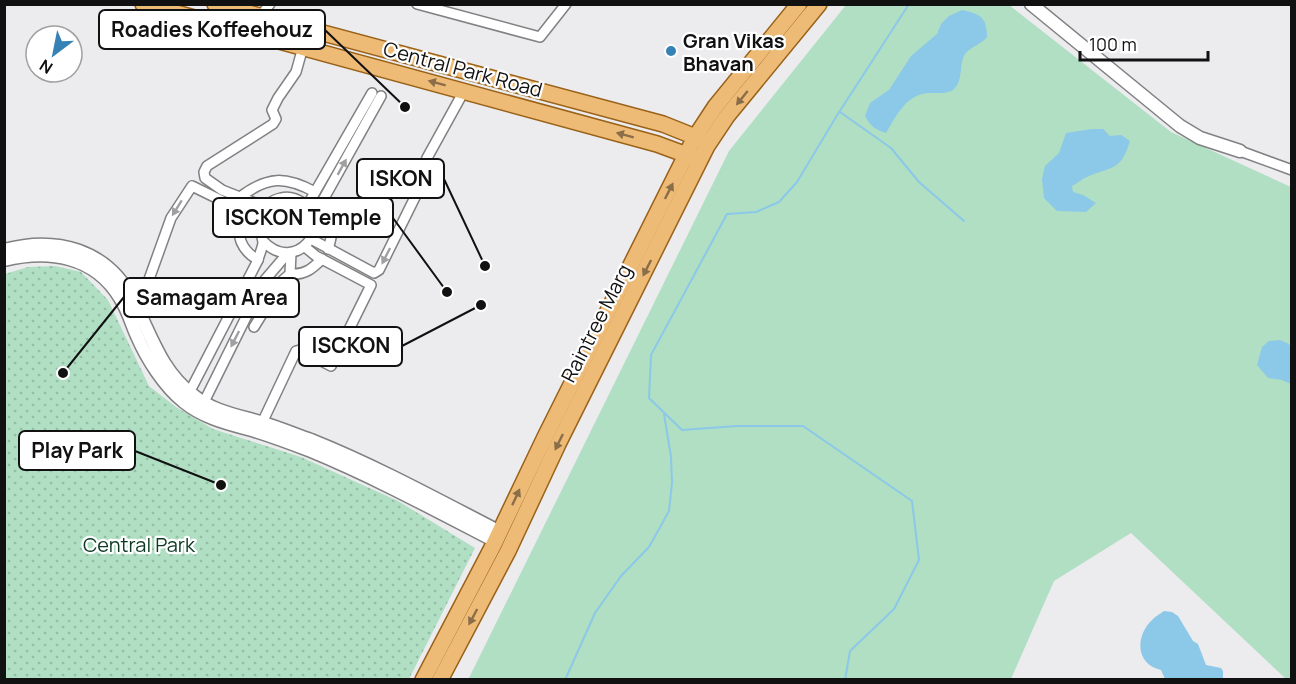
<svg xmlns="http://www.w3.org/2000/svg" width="1296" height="684" font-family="Manrope,sans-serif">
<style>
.grass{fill:#b0dfc3}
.park{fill:url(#park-dots)}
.water{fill:#8cc8e8}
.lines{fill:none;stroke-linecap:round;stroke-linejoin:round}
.stream{stroke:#8cc8e8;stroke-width:2}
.minor-casing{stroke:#818083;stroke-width:12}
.tertiary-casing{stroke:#818083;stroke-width:15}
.primary-casing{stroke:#996218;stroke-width:18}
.minor{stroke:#fff;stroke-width:9}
.tertiary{stroke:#fff;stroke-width:12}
.primary{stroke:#eebb76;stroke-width:15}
.oneway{fill:#8b6e49}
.oneway2{fill:#a0a0a0}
.poi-dot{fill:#3782b5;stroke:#fff;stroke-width:2}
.labels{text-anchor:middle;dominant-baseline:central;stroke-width:4.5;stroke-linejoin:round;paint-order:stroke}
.poi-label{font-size:20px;font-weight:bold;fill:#111112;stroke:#fff;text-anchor:start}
.street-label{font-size:20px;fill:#111112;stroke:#fff}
.park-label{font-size:20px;fill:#0c3a24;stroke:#fff}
.leader{fill:none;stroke:#111112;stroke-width:2}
.callout-dot{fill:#111112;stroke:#fff;stroke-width:2}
.callout{fill:#fff;stroke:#111112;stroke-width:2}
.callout-label{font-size:21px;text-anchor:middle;font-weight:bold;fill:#111112}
</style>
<defs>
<pattern id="park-dots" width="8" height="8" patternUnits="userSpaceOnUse" patternTransform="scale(1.5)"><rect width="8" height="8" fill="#b0dfc3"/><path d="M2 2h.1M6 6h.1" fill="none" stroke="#96bea6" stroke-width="1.8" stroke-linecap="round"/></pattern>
</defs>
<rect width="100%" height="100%" fill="#ecebee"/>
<!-- grass -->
<polygon class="grass" points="846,5 1009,5 1171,132 1291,187 1291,679 1286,679 1131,533 1054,581 1011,679 468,680 729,151"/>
<!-- park -->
<polygon class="park" points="55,266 81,272 108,300 149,386 176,407 213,429 301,457 398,501 475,548 409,679 5,679 5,274 28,267"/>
<!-- water -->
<g class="water">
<path d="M962,10C980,14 987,17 987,37C980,46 967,47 963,58C960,67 962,82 954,89C948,94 939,93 932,93C907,92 897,115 886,133C876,130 870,126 865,116L870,103L889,90L911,56L937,34L941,24L949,16Z"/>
<path d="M1092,129H1103L1110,136L1121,135L1130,141C1121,170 1114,166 1089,176C1083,178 1078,183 1072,186L1073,192L1083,195L1096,203L1086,212L1057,211L1044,198L1042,179L1045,166L1059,153L1066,133Z"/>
<polygon points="1280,340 1289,344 1291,348 1291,384 1282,380 1268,378 1257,365 1262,347 1269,341"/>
<path d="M1164,611L1172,612L1178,616L1193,641L1198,644L1206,665L1221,668L1223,671V679H1165L1161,670C1135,664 1135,635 1153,619C1156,616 1161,613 1164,611Z"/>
</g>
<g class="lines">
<!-- stream -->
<g class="stream">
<polyline points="840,112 891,148 919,182 964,221"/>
<polyline points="565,680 595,613 621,576 649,547 669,511 672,483 671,457 664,414"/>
<polyline points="845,680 850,651 894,609 919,560 912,501 803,426 737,426 682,430 649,398 651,355 727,214 756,212 779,202 797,182 836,117 909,4"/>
</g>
<defs>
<g id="minor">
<polyline points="417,4 540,37 566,4"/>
<polyline points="248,31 270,4"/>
<polyline points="1240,151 1292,170"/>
<path d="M240,197C268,176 285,176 315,192"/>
<path d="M323,200C336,211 333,234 328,249"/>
<polyline points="307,206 372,93"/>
<polyline points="265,207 222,190 205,178 204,172 207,166 273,124 276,119 272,110 278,98 296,72 303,47"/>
<path d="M237,209C239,232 236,247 258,260"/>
<polyline points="313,218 381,96"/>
<polyline points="311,239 374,273 379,270 424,179 424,165 427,158 464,91"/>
<path d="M290,274C305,275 312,269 322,259"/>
<polyline points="138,310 171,218 192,186 245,212 260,215"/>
<polyline points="254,327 283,280 290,274 291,253"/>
<path d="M188,395L258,260C259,255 263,247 263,242C262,232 255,228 260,215C263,206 272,200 281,198C288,196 296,198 303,203C335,226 295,275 263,241"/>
<polyline points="201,408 264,281 287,254"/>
<polyline points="262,423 296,351 300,350 331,366 371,285 316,256 305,247"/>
</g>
<g id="tertiary">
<polyline points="1031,4 1180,126 1200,138 1240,151"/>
<path d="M4,250C56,236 107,249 133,300C151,334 160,370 193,395C212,411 236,415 260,422C277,427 294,434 311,440C376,466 438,500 500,532"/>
<path d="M4,260C49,249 95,256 120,298C128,310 131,323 137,336C147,359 164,386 184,402C205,419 230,424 255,431C274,437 293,444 311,451C374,477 435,510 495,541"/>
</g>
<g id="primary">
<polyline points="143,4 657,144 695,158"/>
<polyline points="215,4 663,124 703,140"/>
<polyline points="423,680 494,544 545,437 694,139 715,107 799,4"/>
<polyline points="440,680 508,551 558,444 707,146 727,116 819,4"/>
</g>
</defs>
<!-- minor casing -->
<use href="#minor" class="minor-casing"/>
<!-- tertiary casing -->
<use href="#tertiary" class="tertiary-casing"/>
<!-- primary casing -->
<use href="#primary" class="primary-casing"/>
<!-- minor -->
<use href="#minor" class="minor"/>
<!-- tertiary -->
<use href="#tertiary" class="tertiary"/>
<!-- primary -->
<use href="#primary" class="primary"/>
</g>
<!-- one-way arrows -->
<defs><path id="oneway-solid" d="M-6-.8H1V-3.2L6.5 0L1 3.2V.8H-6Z" transform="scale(1.5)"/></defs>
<g class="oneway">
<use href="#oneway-solid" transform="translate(437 83) rotate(-165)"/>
<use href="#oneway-solid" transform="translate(742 98) rotate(129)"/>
<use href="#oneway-solid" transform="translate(625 135) rotate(-165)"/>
<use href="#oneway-solid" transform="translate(669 191) rotate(-63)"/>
<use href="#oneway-solid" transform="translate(647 268) rotate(117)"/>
<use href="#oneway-solid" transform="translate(559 442) rotate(116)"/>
<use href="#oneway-solid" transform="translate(516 497) rotate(-65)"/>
<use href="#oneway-solid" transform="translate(473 617) rotate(118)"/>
</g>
<g class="oneway2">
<use href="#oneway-solid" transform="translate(342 167) rotate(-61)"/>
<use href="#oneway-solid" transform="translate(177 208) rotate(122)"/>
<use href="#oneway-solid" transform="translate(386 256) rotate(117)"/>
<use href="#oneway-solid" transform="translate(235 339) rotate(117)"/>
</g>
<!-- markers -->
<circle class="poi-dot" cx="671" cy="51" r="6"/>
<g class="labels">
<!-- poi labels -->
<g class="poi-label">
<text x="683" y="40">Gran Vikas<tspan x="683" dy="23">Bhavan</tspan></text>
</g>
<!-- street labels -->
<g class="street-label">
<text transform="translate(463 69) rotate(15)">Central Park Road</text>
<text transform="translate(596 323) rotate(-63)">Raintree Marg</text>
</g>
<!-- park labels -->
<g class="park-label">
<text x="139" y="544">Central Park</text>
</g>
</g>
<!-- callouts -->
<path class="leader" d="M405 107L325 30M485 266L444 179M447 292L393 218M63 373L124 297M481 305L402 346M221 485L135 451"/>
<g class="callout-dot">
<circle cx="405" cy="107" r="6"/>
<circle cx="485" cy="266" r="6"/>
<circle cx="447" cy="292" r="6"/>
<circle cx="63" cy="373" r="6"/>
<circle cx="481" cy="305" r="6"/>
<circle cx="221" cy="485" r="6"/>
</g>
<g class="callout">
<rect x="99" y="10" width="226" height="39" rx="6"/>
<rect x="357" y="159" width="87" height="39" rx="6"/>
<rect x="213" y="198" width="180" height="39" rx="6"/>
<rect x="124" y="278" width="175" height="39" rx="6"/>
<rect x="299" y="327" width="103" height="39" rx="6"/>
<rect x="19" y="431" width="116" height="39" rx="6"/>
</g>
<g class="callout-label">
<text x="212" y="37">Roadies Koffeehouz</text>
<text x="401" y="186">ISKON</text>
<text x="303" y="225">ISCKON Temple</text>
<text x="212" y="305">Samagam Area</text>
<text x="351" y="353">ISCKON</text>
<text x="77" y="458">Play Park</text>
</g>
<!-- border -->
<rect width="1296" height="684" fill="none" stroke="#111112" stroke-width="12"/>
<!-- north arrow -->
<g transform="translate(54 54) rotate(212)"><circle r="28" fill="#ffffff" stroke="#a0a0a0" stroke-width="1.5"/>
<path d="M0-4.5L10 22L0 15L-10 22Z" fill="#3782b5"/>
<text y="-9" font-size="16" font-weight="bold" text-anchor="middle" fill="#111112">N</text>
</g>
<!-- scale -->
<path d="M1080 51v9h128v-9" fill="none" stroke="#111112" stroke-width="3"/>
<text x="1089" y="51" font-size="18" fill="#111112" stroke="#ffffff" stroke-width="4.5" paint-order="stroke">100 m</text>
</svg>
